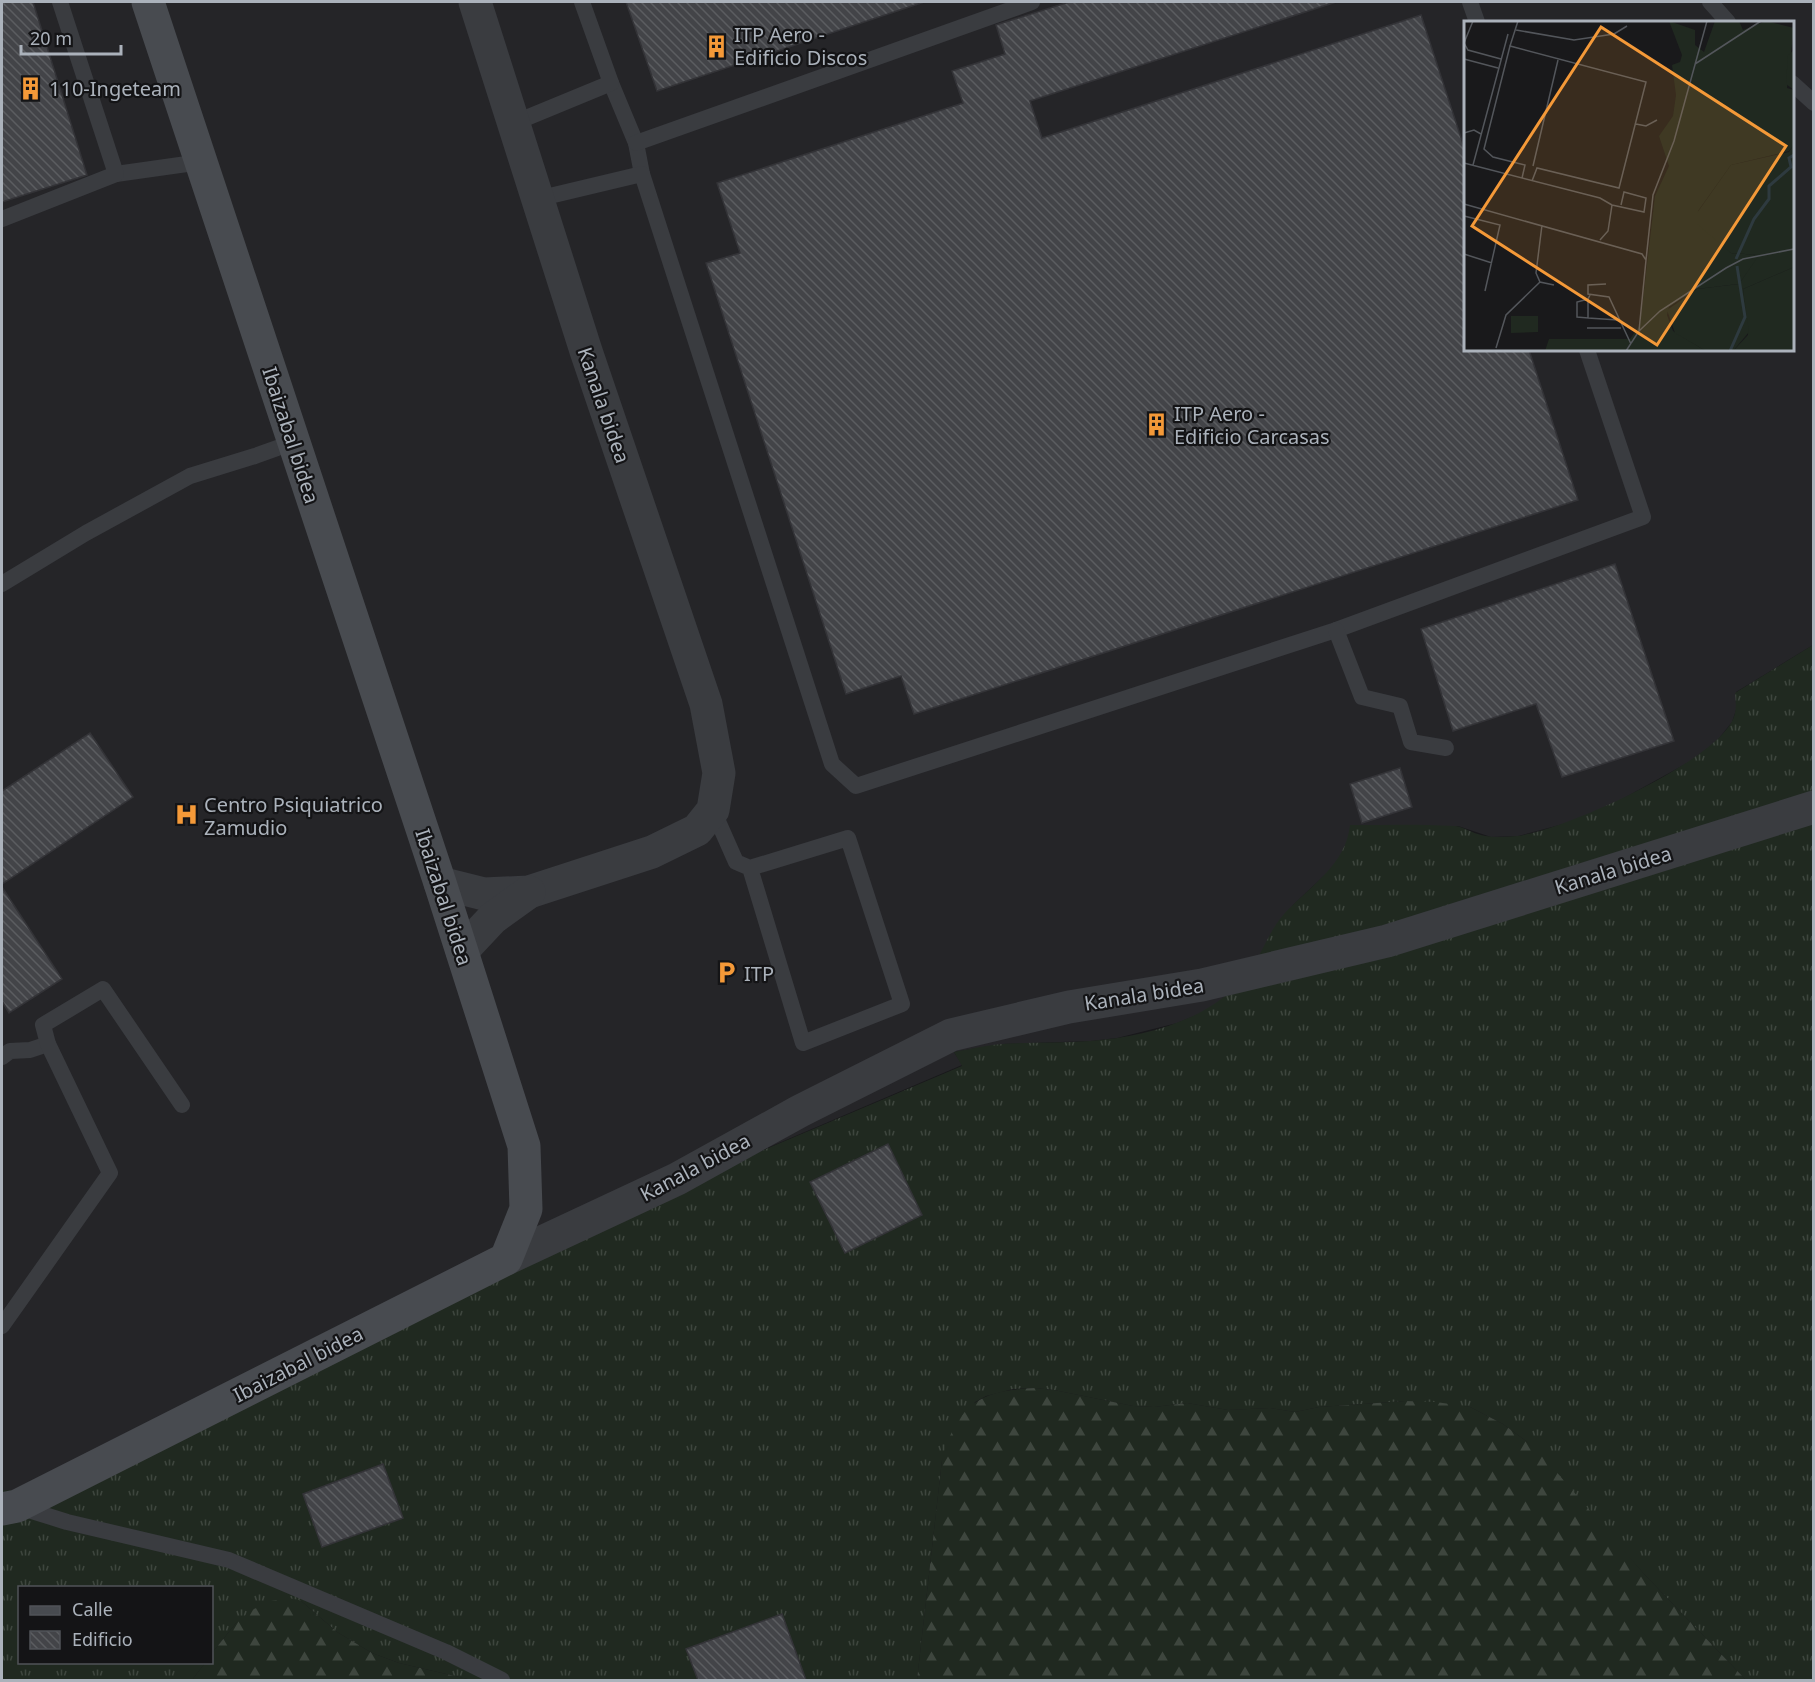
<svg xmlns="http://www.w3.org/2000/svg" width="1815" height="1682" font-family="'Noto Sans',sans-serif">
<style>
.built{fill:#252528;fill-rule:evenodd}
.grass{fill:url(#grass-tufts)}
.forest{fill:url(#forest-firs)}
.building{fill:url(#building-back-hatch);stroke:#333337;stroke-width:1.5}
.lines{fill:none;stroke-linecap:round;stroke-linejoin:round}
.lane{stroke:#3a3c40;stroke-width:16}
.street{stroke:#3a3c40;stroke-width:33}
.secondary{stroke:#484b50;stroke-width:33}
.labels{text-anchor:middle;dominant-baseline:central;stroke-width:4.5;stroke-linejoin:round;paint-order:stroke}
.poi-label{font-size:20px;fill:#abb2bb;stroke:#141416;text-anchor:start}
.street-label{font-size:20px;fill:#abb2bb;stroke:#141416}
.inset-river{fill:none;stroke:#2e3a3f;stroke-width:3}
.inset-road{fill:none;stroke:#53565b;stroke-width:1.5}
.view{fill:#f49938;fill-opacity:0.15;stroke:#f49938;stroke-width:3}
.inset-edge{fill:none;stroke:#abb2bb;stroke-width:3}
</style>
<defs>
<pattern id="grass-tufts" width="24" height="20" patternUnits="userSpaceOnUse" patternTransform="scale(1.5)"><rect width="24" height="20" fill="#202920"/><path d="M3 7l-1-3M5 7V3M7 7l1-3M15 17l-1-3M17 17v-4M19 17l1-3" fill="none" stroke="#3e463e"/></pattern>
<pattern id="forest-firs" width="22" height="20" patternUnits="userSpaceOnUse" patternTransform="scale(1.5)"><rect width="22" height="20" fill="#202920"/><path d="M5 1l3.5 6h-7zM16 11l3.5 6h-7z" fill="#3e463e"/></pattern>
<pattern id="building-back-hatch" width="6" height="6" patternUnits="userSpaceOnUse" patternTransform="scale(1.5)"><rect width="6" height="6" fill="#434448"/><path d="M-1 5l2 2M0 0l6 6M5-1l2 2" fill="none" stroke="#5b5d60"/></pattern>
</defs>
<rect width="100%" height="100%" fill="#19191b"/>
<!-- built -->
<path class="built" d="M2,2H1813V645L1736,692V710L1732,722L1716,742L1689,762L1615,803L1567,823L1518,836L1491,837L1458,826L1349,840L1340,858L1328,872L1293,905L1243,981L1220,1003L1204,1012L1177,1023L1117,1038L1091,1041L1002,1044L954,1052L962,1065L497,1263L66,1492L2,1490ZM1466,22H1792V350H1466Z"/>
<!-- grass -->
<path class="grass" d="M1813,645V1680H1746L1645,1575L1526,1441L1503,1424L1470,1407L1406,1401L1319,1407L1295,1412L1270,1408L1228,1410L1187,1403L1154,1407L1133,1406L1054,1390L1035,1388L1013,1389L986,1396L975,1402L942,1460L917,1680H472L399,1663L372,1653L337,1632L300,1600L236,1623L212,1653V1588H20V1662L205,1663L192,1680H2V1490L66,1492L497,1263L962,1066L954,1052C970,1049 987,1045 1003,1044C1032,1042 1061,1043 1090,1041C1143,1037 1202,1022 1240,983C1259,965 1266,934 1284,914C1310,886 1346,865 1350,825C1385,825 1420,824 1455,826C1464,827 1472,833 1481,835C1492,838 1505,837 1517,836C1565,830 1707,765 1731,723C1737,714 1736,703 1735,693Z"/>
<!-- forest -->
<g class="forest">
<path d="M1035,1388L1054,1390L1133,1406L1154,1407L1187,1403L1228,1410L1270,1408L1295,1412L1319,1407L1406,1401L1436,1402L1470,1407L1503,1424L1526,1441L1548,1462L1645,1575L1746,1680H917L942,1460C957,1405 979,1390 1035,1388Z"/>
<polygon points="288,1598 300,1600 337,1632 372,1653 399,1663 472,1680 192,1680 205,1663 212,1662 212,1653 236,1623 252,1610 271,1601"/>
</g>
<!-- building -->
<g class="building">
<polygon points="2,2 33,2 87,175 2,202"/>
<polygon points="626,2 924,2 657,91"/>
<polygon points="1069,2 1336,2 1030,101 1042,138 1421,15 1466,153 1466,350 1529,350 1578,500 914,714 901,676 846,694 706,263 740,253 717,183 963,103 952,71 1005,54 996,25"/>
<polygon points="1615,564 1674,741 1562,777 1536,704 1453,731 1421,629"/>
<polygon points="90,733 133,797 2,884 2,791"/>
<polygon points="1400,768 1412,807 1362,823 1350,784"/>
<polygon points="2,887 62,979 9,1013 2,1001"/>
<polygon points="888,1144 922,1215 845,1253 810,1182"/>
<polygon points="383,1464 403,1518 322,1547 303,1494"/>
<polygon points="782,1614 806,1680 698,1680 686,1649"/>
</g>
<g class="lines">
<!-- lane -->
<g class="lane">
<polyline points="1470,2 1477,22"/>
<polyline points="1710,2 1728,22"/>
<polyline points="611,83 636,143 642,174"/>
<polyline points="1792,83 1814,103"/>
<polyline points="514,123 611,83 582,2"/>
<polyline points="636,143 1032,2"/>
<polyline points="116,174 201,162"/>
<polyline points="537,199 642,174 832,764 856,786 1336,630 1643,517 1587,350"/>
<polyline points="2,219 116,174 60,2"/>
<polyline points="2,584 86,533 190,476 255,456 294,442"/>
<polyline points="1336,630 1362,697 1400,706 1411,742 1446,748"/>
<polyline points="713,810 736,862 750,868 803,1043 902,1004 848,838 750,868"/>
<polyline points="2,1057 10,1051 30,1050 48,1044"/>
<polyline points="2,1326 110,1173 48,1044 43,1025 103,989 182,1105"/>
<polyline points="19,1507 67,1522 229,1560 446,1652 502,1680"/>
</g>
<!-- street -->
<g class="street">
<polyline points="440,883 484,894 529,892 652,852 697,830 713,810 719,773 706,704 586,351 475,2"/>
<polyline points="462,951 493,918 529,892"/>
<polyline points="506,1259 677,1179 800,1111 951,1035 1069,1007 1202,985 1387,941 1814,807"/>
</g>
<!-- secondary -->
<polyline class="secondary" points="2,1509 17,1506 506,1259 526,1209 524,1146 440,883 148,2"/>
</g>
<!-- icons -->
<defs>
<symbol id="building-bare" viewBox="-9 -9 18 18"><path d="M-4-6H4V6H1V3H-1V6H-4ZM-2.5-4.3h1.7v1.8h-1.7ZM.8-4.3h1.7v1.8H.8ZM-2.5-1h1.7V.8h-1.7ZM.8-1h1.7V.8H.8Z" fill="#f49938" stroke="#141416" stroke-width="2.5" paint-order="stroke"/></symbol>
<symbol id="hospital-bare" viewBox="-9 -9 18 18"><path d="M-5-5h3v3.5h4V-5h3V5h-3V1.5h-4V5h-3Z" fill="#f49938" stroke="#141416" stroke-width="2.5" paint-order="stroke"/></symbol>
<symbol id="parking-bare" viewBox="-9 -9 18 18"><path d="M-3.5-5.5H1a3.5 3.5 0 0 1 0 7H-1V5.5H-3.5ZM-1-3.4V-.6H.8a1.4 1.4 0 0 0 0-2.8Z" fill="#f49938" stroke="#141416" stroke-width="2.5" paint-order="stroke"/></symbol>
</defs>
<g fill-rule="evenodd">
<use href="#building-bare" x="700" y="30" width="33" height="33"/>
<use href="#building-bare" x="14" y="72" width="33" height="33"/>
<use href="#building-bare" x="1140" y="408" width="33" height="33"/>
<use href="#hospital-bare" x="170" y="798" width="33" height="33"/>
<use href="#parking-bare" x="710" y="956" width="33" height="33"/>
</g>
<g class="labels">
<!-- poi labels -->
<g class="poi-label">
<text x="734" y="34">ITP Aero -<tspan x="734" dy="23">Edificio Discos</tspan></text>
<text x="49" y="88">110-Ingeteam</text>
<text x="1174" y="413">ITP Aero -<tspan x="1174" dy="23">Edificio Carcasas</tspan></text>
<text x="204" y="804">Centro Psiquiatrico<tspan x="204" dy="23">Zamudio</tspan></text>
<text x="744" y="973">ITP</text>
</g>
<!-- street labels -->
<g class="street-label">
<text transform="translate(604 405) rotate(71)">Kanala bidea</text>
<text transform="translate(291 435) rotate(72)">Ibaizabal bidea</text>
<text transform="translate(1613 870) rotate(-17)">Kanala bidea</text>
<text transform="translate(444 897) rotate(72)">Ibaizabal bidea</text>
<text transform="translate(1144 994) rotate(-9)">Kanala bidea</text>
<text transform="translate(695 1167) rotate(-28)">Kanala bidea</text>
<text transform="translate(298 1364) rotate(-27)">Ibaizabal bidea</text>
</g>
</g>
<!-- overview -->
<g transform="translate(1464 21)">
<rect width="330" height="330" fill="#19191b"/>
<path d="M205,0L231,9V24L240,31L251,0H275L279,9L302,0L330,7L323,67L330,69L329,125L325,130L267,144L234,190L267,232L296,234L275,263L233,268L205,286L203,294L209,310L242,330H81L85,318H166L176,304L191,175L205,145L195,115L209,95L212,74L208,44L216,41L218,34ZM330,246V330H269L284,314L279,268Z" fill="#202920"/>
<path d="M330,29V69L322,63L324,34ZM330,123V246L279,268L285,311L269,330H242L211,312L203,289L233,268L275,263L295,234L267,232L233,203V192L267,144L325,131Z" fill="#202920"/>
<path d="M47,295H74V311L47,312Z" fill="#202920"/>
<path class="inset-river" d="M272,238L290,198L305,178V165L327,146L325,137L330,134M266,330L281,296L273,245"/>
<path class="inset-road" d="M9,0L0,22L4,29L37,38M52,9L110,19L150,13L163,5M46,25L54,0M0,38L34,47M231,43L297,0M172,103L182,105L193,99M0,112L10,109L17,113M0,142L136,177L148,184M9,144L44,13M69,145L94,39M58,157L61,144L29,136L20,128L46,25L182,61L155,167L73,147L68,160M0,183L178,233L182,239L175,310L162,330M148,184L180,191L182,177L160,171L157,184M0,195L36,204L21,270M78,204L72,252L76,261L90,264M136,219L144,210L148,184M0,233L28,242M182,239L189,174L210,120L243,0M142,263L124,264V273L145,276L167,323M124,278V297L113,296V281L124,278L126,274M124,297L154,299M123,307H157M175,310L196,290L262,247L279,238L330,228M32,327L42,294L76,261"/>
<path class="view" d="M137,6L322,125L193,324L8,205Z"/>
<rect width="330" height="330" class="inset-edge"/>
</g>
<!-- border -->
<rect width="1815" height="1682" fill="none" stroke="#abb2bb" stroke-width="6"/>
<!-- legend -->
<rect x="18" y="1586" width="195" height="78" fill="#141416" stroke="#505358" stroke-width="1.5"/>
<rect x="30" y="1606" width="30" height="9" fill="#484b50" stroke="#505358" stroke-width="1.5"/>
<text x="72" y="1616" font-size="18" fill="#abb2bb">Calle</text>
<rect x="30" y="1631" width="30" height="18" fill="url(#building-back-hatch)" stroke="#505358" stroke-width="1.5"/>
<text x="72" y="1646" font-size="18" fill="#abb2bb">Edificio</text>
<!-- scale -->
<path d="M21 45v9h100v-9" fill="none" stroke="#abb2bb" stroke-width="3"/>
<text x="30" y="45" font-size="18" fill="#abb2bb" stroke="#141416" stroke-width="4.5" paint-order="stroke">20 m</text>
</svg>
